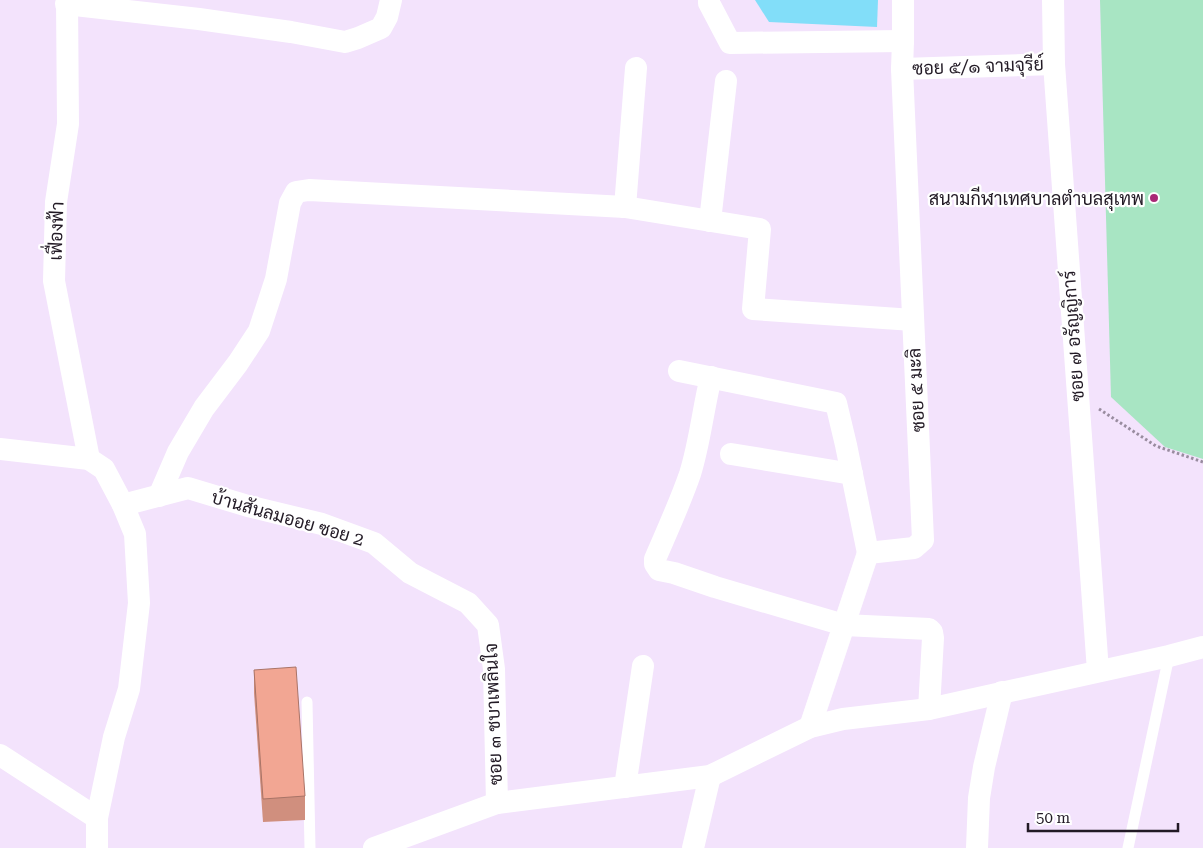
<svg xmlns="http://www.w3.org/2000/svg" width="1203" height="848" font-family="'Roboto Serif',Sarabun,serif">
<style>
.green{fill:#a8e5c3}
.water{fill:#82def9}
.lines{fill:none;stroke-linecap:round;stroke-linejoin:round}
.path{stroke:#998c9f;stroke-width:3;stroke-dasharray:2.5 2.5;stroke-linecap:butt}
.lane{stroke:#fff;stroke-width:11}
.street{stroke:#fff;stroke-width:22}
.wall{fill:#d08f7e}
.building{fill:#f2a693;stroke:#a97467}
.poi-dot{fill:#a92876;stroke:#fff;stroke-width:2}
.labels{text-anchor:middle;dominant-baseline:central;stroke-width:4.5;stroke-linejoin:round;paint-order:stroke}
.street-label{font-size:18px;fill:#221a25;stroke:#fff}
.poi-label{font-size:18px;fill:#221a25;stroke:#fff;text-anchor:end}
</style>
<rect width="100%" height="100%" fill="#f3e3fc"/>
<!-- green -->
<polygon class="green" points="1100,0 1203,0 1203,459 1165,447 1111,397"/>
<!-- water -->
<polygon class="water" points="755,0 878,0 877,27 769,22"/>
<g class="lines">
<!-- path -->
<polyline class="path" points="1099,409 1156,446 1203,462"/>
<!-- lane -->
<g class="lane">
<polyline points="307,702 310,848"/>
<polyline points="1128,848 1169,656"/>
</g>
<!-- street -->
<g class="street">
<polyline points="67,0 68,124 56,202 54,281 89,459"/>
<polyline points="709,0 709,3 730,43 903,41"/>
<polyline points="1053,0 1054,64 1098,671"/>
<polyline points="66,4 199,19 291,32 345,42 358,38 381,28 387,17 391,0"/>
<polyline points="902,69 1054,64"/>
<polyline points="625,207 636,68"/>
<polyline points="710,221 726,81"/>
<polyline points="679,371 836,403 846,445 868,553"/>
<path d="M711,377C703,409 700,442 690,474C680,503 667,531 655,559V564L659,570L674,573L715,587L844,625L929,629L932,632L933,638L929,709"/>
<polyline points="0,449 89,459 104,469 123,505 135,534 139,603 129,689 114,737 97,818 97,848"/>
<polyline points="731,454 852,474"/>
<polyline points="159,496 178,452 204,408 238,363 259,331 276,279 290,203 296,192 309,190 625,207 760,229 753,309 913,320"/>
<polyline points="123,505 188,488 248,506 322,524 374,543 410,573 468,603 488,625 494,669 497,803"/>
<polyline points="810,727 868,553 914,548 923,540 902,69 903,41 903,0"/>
<polyline points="0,755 97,818"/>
<polyline points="625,787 643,666"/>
<polyline points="374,848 497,803 710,776 810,727 843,719 929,709 1169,656 1203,647"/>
<polyline points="693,848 710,776"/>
<polyline points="977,848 979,798 984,767 1002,692"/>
</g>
</g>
<!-- wall -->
<polygon class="wall" points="254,670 305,796 305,820 263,822 254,693"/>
<!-- building -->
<polygon class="building" points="296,667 305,796 263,799 254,670"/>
<!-- markers -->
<circle class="poi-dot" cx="1154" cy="198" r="5"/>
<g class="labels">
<!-- street labels -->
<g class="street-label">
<text transform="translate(978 66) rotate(-2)">ซอย ๕/๑ จามจุรีย์</text>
<text transform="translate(56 231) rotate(-88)">เฟื่องฟ้า</text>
<text transform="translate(1073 336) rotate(-94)">ซอย ๗ อรัญญิการ์</text>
<text transform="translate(916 390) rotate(-93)">ซอย ๕ มะลิ</text>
<text transform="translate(288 518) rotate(16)">บ้านสันลมออย ซอย 2</text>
<text transform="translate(493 714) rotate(-92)">ซอย ๓ ชบาเพลินใจ</text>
</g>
<!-- poi labels -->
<g class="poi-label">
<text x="1144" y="198">สนามกีฬาเทศบาลตำบลสุเทพ</text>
</g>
</g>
<!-- scale -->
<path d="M1028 823v8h150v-8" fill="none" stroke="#221a25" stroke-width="2.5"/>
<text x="1036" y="823" font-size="15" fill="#221a25" stroke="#ffffff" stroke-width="4" paint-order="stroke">50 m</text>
</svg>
